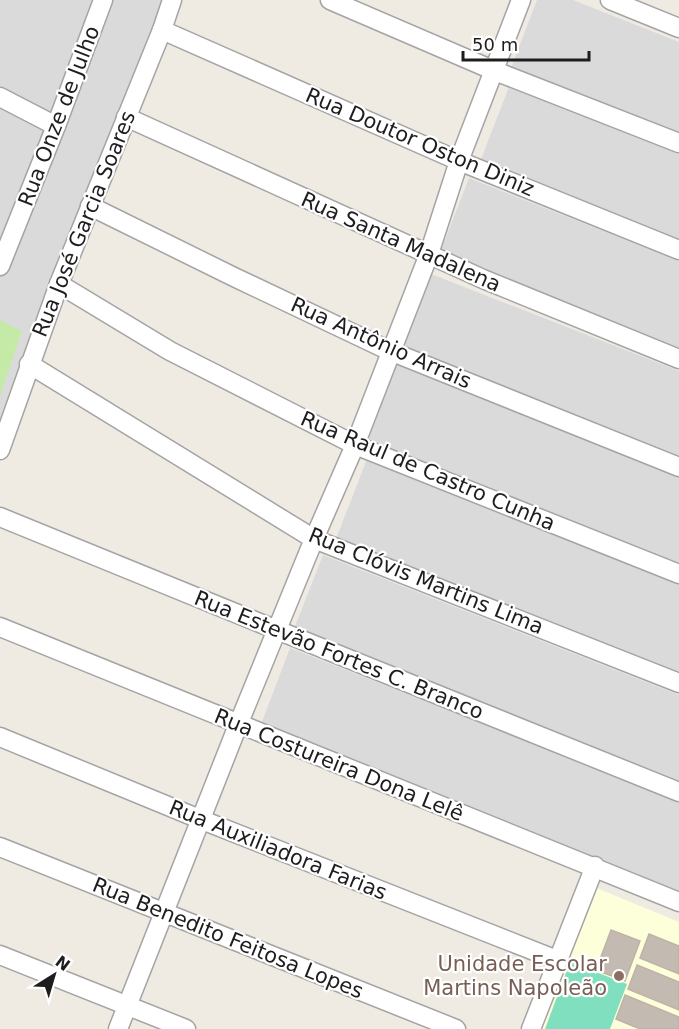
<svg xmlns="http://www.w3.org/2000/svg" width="679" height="1029" font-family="'DejaVu Sans',sans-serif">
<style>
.residential{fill:#dbdada}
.education{fill:#fdffdb}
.grass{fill:#c5eaa8}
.pitch{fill:#80dfbe}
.building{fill:#c3bab2;stroke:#c0b2a5;stroke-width:1.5}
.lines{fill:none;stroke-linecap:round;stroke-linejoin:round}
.minor-casing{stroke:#a4a4a4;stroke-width:21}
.minor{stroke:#fff;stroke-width:18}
.education-dot{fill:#8d6e63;stroke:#fff;stroke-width:2}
.labels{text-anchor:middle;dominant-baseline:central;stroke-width:4.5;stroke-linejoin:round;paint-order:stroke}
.street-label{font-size:21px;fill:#1d1d1d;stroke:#fff}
.education-label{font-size:21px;fill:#785e54;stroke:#fff;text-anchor:end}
</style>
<rect width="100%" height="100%" fill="#efebe3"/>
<!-- residential -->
<g class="residential">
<polygon points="0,0 171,0 0,450"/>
<polygon points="537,0 573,0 679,42 679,134 511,68"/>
<polygon points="509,87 679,154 679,246 478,167"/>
<polygon points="469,178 679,261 679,353 438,258"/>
<polygon points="431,274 679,371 679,463 401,353"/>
<polygon points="395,362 679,474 679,566 365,442"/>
<polygon points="367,459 679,582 679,675 336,539"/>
<polygon points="323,555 679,695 679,787 292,634"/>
<polygon points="290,648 679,801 679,893 260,727"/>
</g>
<!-- education -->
<polygon class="education" points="594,887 679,922 679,1029 537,1029"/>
<!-- grass -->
<polygon class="grass" points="0,320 22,331 0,396"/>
<!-- pitch -->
<polygon class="pitch" points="570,962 627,984 610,1029 545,1029"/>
<!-- building -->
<g class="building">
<polygon points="611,930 640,941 625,981 596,970"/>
<polygon points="649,934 679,946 679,974 640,958"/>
<polygon points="637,965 679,982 679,1010 628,989"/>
<polygon points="625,995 679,1017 679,1029 640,1029 616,1019"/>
</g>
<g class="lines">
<defs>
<g id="minor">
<polyline points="330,0 495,71 679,143"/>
<polyline points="610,0 679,28"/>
<polyline points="162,30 459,161 679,250"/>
<polyline points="0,97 56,126"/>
<polyline points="126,117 483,279 679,359"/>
<polyline points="90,206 234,277 390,351 679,467"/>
<polyline points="0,266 56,126 103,0"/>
<polyline points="59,284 170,351 355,445 679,574"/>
<polyline points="29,364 314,539 679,683"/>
<polyline points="0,450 59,284 162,30 172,0"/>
<polyline points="0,517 277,630 679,792"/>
<polyline points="0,627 679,902"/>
<polyline points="0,737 202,820 557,960"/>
<polyline points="0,847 456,1029"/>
<polyline points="0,955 186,1029"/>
<polyline points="118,1029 238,725 314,539 355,445 429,254 459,161 521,0"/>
<polyline points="531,1029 595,866"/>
</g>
</defs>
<!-- minor casing -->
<use href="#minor" class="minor-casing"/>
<!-- minor -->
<use href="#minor" class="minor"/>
</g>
<!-- markers -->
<circle class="education-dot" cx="619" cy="976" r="6"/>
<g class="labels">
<!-- street labels -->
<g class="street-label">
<text transform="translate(59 116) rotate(-69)">Rua Onze de Julho</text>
<text transform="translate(420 142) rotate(23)">Rua Doutor Oston Diniz</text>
<text transform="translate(84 224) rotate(-68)">Rua José Garcia Soares</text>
<text transform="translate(401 242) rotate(24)">Rua Santa Madalena</text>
<text transform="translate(381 343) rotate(24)">Rua Antônio Arrais</text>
<text transform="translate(428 471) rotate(23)">Rua Raul de Castro Cunha</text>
<text transform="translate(426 581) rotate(22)">Rua Clóvis Martins Lima</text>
<text transform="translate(339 655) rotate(22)">Rua Estevão Fortes C. Branco</text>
<text transform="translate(339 765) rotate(22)">Rua Costureira Dona Lelê</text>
<text transform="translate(278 850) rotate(22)">Rua Auxiliadora Farias</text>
<text transform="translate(228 938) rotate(22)">Rua Benedito Feitosa Lopes</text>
</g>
<!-- education labels -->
<g class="education-label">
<text x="607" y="964">Unidade Escolar<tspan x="607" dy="24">Martins Napoleão</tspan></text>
</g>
</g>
<!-- north arrow -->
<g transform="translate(54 975) rotate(37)" stroke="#ffffff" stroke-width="4.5" paint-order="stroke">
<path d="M0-4.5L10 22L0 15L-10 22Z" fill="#1d1d1d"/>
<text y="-9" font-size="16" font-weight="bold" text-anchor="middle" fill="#1d1d1d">N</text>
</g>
<!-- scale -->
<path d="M463 51v9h126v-9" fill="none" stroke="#1d1d1d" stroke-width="3"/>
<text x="472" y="51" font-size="18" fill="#1d1d1d" stroke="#ffffff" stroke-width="4.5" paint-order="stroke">50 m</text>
</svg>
